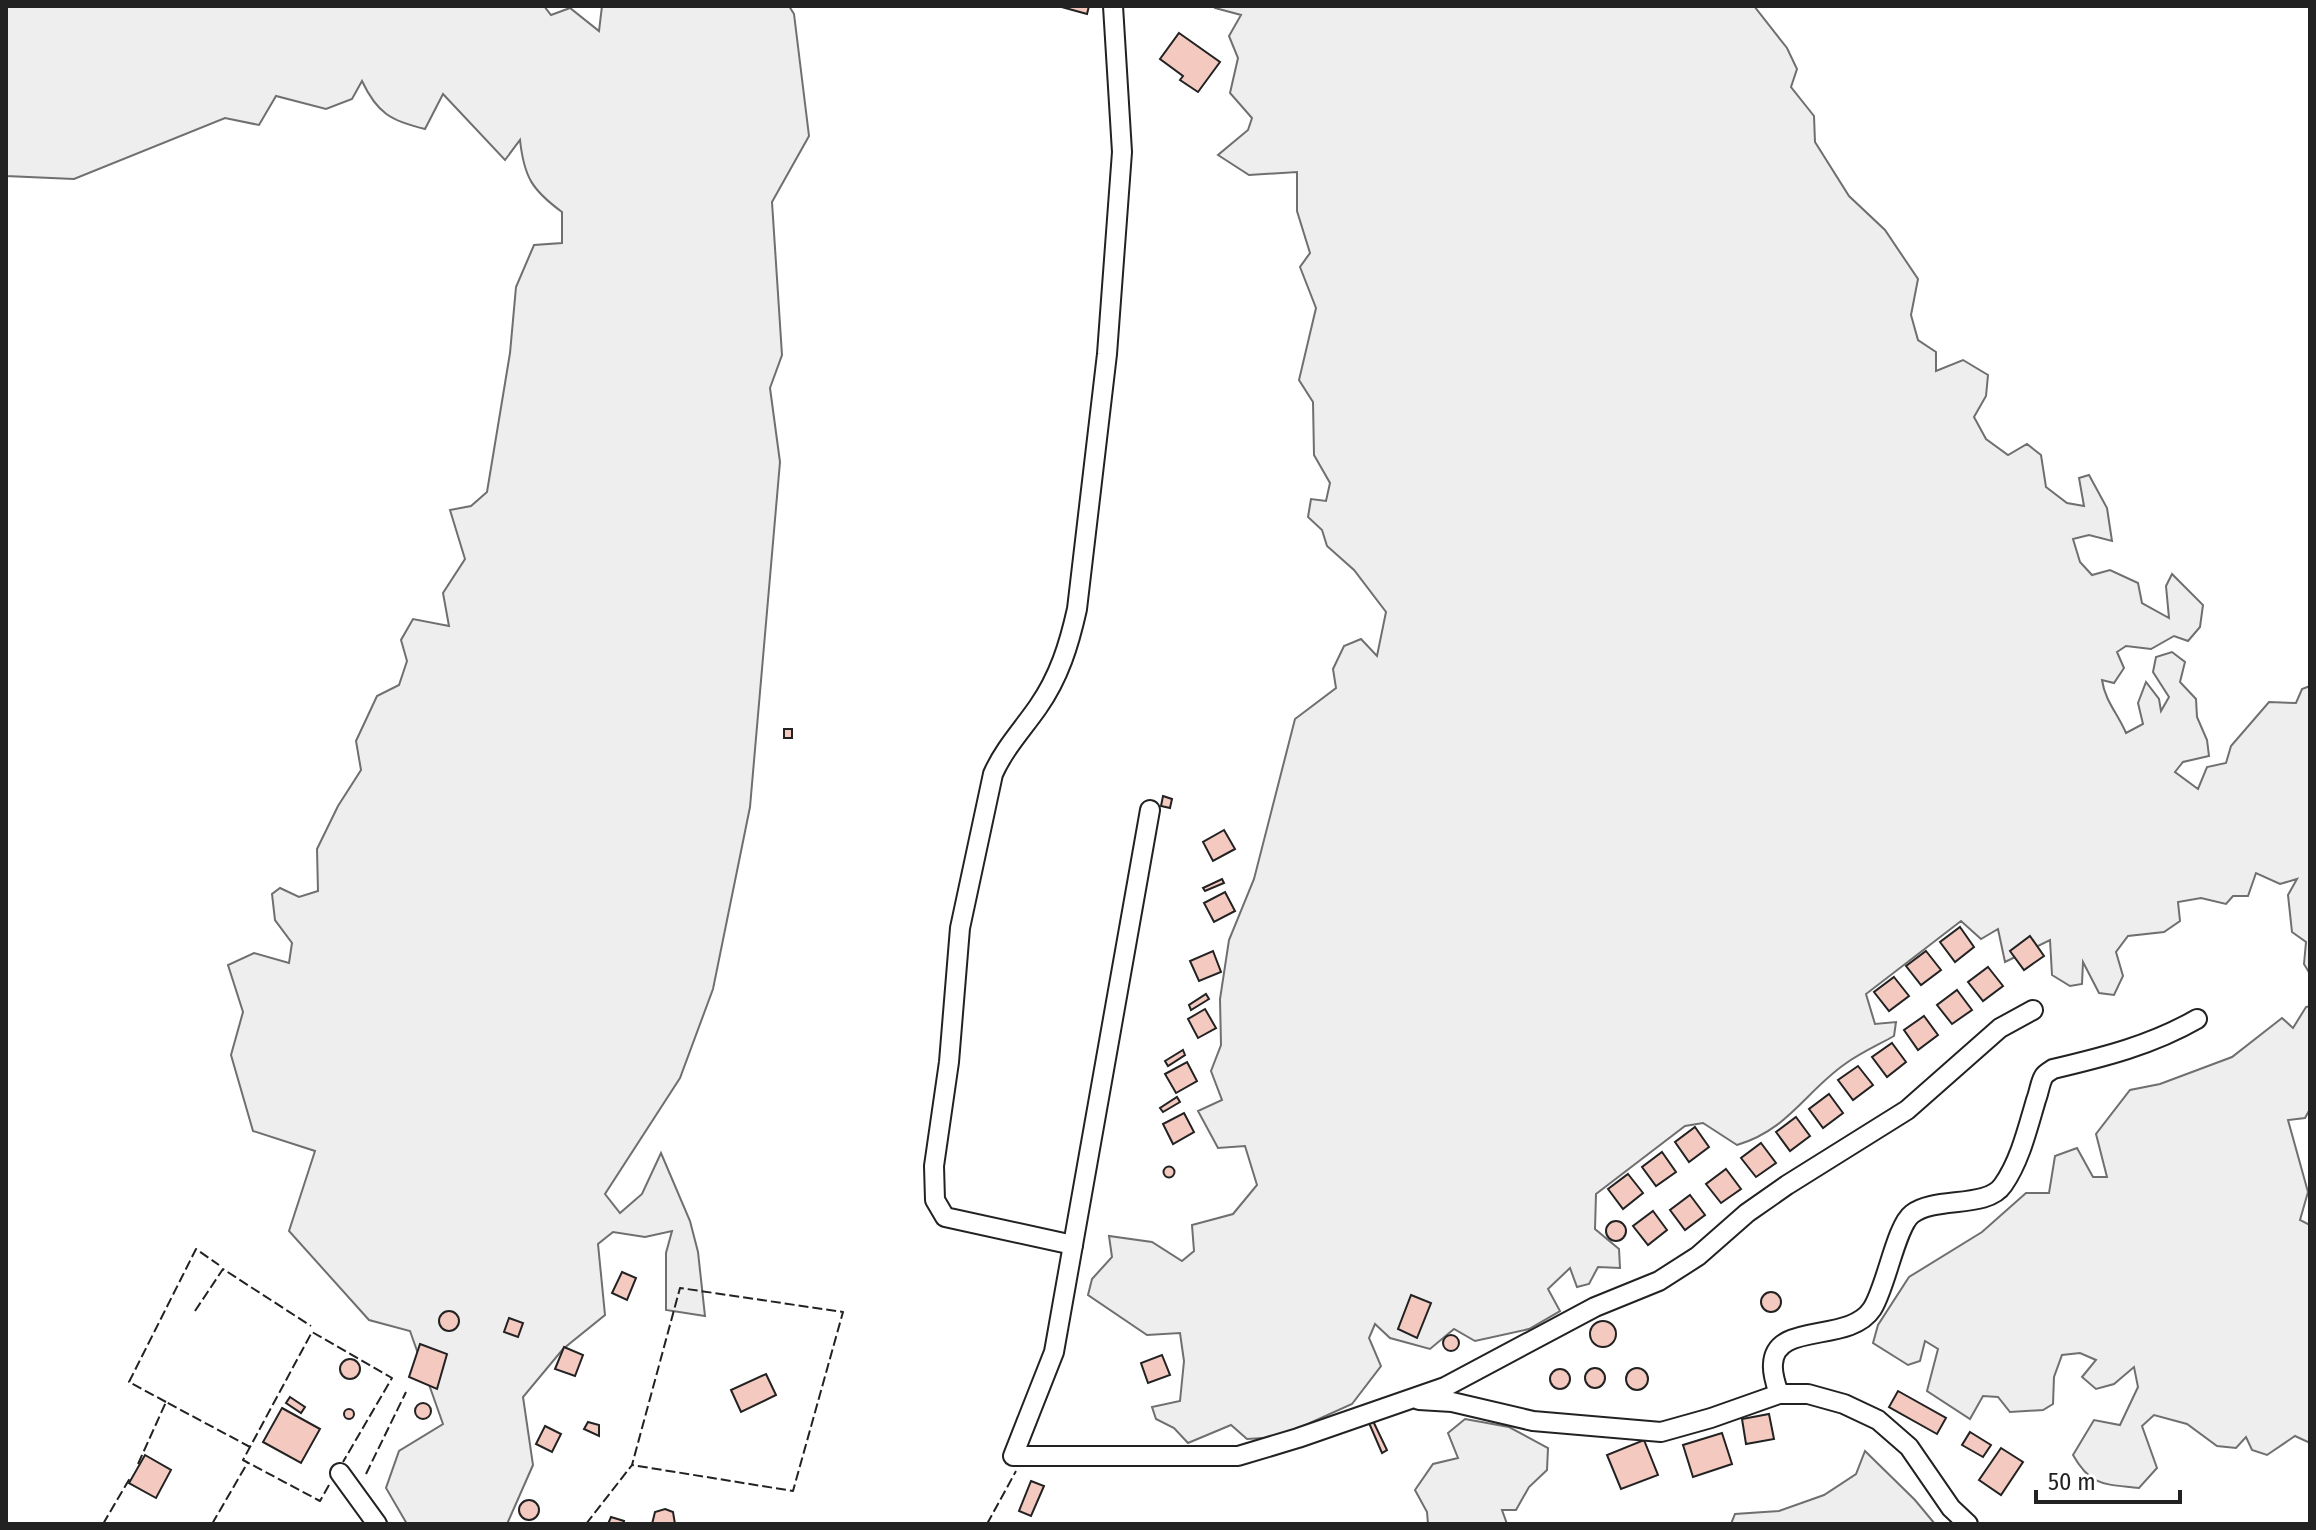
<svg xmlns="http://www.w3.org/2000/svg" width="2316" height="1530" font-family="'Fira Sans Condensed',sans-serif">
<style>
.green{fill:#eee;stroke:#6f6f6f;stroke-width:2}
.building{fill:#f3c9c0;stroke:#222;stroke-width:2}
.lines{fill:none;stroke-linecap:round;stroke-linejoin:round}
.street-casing{stroke:#222;stroke-width:22}
.street{stroke:#fff;stroke-width:18}
.fence{stroke:#222;stroke-width:2;stroke-dasharray:10 4;stroke-linecap:butt}
</style>
<rect width="100%" height="100%" fill="#fff"/>
<!-- green -->
<g class="green">
<path d="M6,6H544L551,15L570,8L599,31L602,6H789L794,14L809,136L772,202L782,355L770,388L780,462L750,807L713,989L680,1078L605,1194L620,1213L642,1194L661,1153L690,1221L698,1252L705,1316L666,1310V1253L672,1231L645,1237L613,1232L598,1244L605,1315L563,1349L523,1397L533,1465L507,1524H407L386,1488L399,1451L443,1424L410,1331L369,1320L289,1231L315,1151L253,1131L231,1055L243,1012L228,965L254,953L289,963L292,943L275,920L272,894L280,888L299,897L318,891L317,849L338,806L361,770L356,741L377,696L399,685L407,661L401,640L413,619L449,626L443,593L465,559L450,510L471,506L487,492L510,353L516,287L534,245L562,243V212C532,190 524,177 520,140L505,160L443,94L425,129C391,121 377,113 362,81L352,99L326,109L276,96L259,125L225,118L74,179L6,176Z"/>
<path d="M1215,6H1754L1787,48L1797,69L1791,87L1814,116L1815,142L1849,196L1885,230L1918,279L1911,315L1918,340L1936,352V371L1963,360L1988,375L1986,396L1974,417L1986,439L2008,455L2027,444L2041,455L2046,487L2067,503L2084,506L2079,478L2089,475L2107,508L2112,541L2089,535L2073,539L2080,562L2092,575L2110,570L2138,583L2142,603L2169,618L2166,586L2172,574L2203,605L2200,627L2188,641L2174,636L2151,649L2126,646L2117,652L2124,668L2114,683L2102,680C2105,701 2118,714 2126,733L2143,724L2138,703L2146,682L2159,699L2161,711L2169,697L2153,672L2156,657L2172,652L2185,662L2180,682L2196,699L2197,717L2207,740L2209,756L2183,762L2175,772L2198,789L2207,767L2226,763L2231,746L2269,702L2296,703L2302,689L2310,686V974L2304,964L2306,942L2292,932L2288,895L2297,879L2280,884L2256,873L2248,896H2233L2226,904L2201,898L2178,902L2180,921L2164,932L2128,936L2116,952L2123,976L2114,995L2099,993L2083,962L2082,984L2070,986L2052,975L2050,940L2005,962L1998,929L1981,939L1961,921L1866,994L1875,1024L1896,1022L1894,1036C1878,1045 1860,1053 1845,1064C1805,1092 1788,1130 1737,1145L1703,1123L1685,1126L1596,1194L1595,1229L1619,1249L1620,1268L1598,1267L1589,1284L1577,1287L1570,1268L1548,1289L1560,1311L1529,1329L1475,1341L1454,1329L1430,1349L1390,1338L1375,1324L1369,1338L1381,1366L1352,1404L1279,1437L1247,1439L1231,1425L1188,1443L1174,1428L1156,1419L1152,1407L1180,1401L1184,1361L1180,1333L1147,1335L1088,1295L1092,1279L1112,1257L1109,1236L1152,1242L1182,1261L1194,1251L1192,1225L1233,1214L1257,1185L1245,1146L1218,1148L1198,1111L1222,1100L1211,1071L1221,1045L1220,999L1229,940L1254,879L1295,719L1336,688L1333,669L1344,646L1361,639L1377,656L1386,612L1354,570L1327,546L1322,530L1308,517L1311,499L1326,501L1330,483L1314,455L1313,402L1299,380L1316,308L1300,267L1310,253L1297,211V172L1249,175L1218,155L1248,130L1252,118L1230,93L1238,58L1229,36L1241,15L1215,8Z"/>
<path d="M2310,1006V1109L2305,1118L2288,1120L2308,1192L2300,1220L2310,1225V1443L2295,1436L2267,1455L2252,1450L2246,1437L2236,1448L2217,1446L2187,1424L2154,1415L2142,1426L2157,1468L2139,1488C2105,1484 2091,1487 2073,1455L2094,1420L2120,1425L2138,1387L2134,1367L2114,1384L2096,1389L2082,1377L2096,1360L2080,1353L2062,1355L2054,1377L2053,1404L2043,1410L2010,1412L1998,1397L1983,1396L1970,1419L1927,1391L1938,1349L1925,1341L1920,1361L1908,1365L1873,1343L1878,1325L1909,1277L1982,1232L2026,1193H2049L2055,1156L2077,1148L2093,1177H2107L2096,1134L2130,1090L2160,1084L2232,1057L2282,1018L2293,1028L2306,1007Z"/>
<polygon points="1465,1419 1509,1427 1548,1448 1547,1470 1529,1487 1516,1510 1502,1510 1507,1524 1428,1524 1427,1512 1415,1490 1433,1464 1458,1458 1448,1433"/>
<polygon points="1865,1451 1915,1500 1935,1524 1731,1524 1735,1514 1779,1511 1824,1495 1856,1474"/>
</g>
<!-- building -->
<g class="building">
<polygon points="1058,6 1089,6 1087,14"/>
<polygon points="1179,33 1220,62 1198,92 1180,80 1183,76 1160,59"/>
<rect x="784" y="729" width="8" height="9"/>
<polygon points="1163,796 1172,799 1170,808 1161,806"/>
<polygon points="1224,830 1235,849 1213,861 1203,842"/>
<polygon points="1222,879 1224,883 1205,891 1203,888"/>
<polygon points="1225,892 1235,911 1214,922 1204,903"/>
<polygon points="1960,927 1974,947 1955,962 1940,942"/>
<polygon points="2030,936 2044,956 2024,970 2010,951"/>
<polygon points="1213,951 1221,972 1199,981 1190,961"/>
<polygon points="1926,951 1941,970 1921,985 1906,966"/>
<polygon points="1988,967 2003,986 1983,1001 1968,982"/>
<polygon points="1894,977 1909,996 1889,1011 1874,992"/>
<polygon points="1957,990 1972,1010 1952,1024 1937,1005"/>
<polygon points="1206,994 1209,999 1191,1010 1189,1005"/>
<polygon points="1205,1009 1216,1028 1198,1038 1188,1019"/>
<polygon points="1924,1016 1938,1035 1918,1050 1904,1030"/>
<polygon points="1892,1043 1906,1062 1887,1077 1872,1057"/>
<polygon points="1183,1050 1185,1055 1168,1066 1165,1061"/>
<polygon points="1187,1062 1197,1081 1176,1093 1165,1074"/>
<polygon points="1858,1066 1873,1085 1853,1100 1838,1080"/>
<polygon points="1829,1094 1843,1113 1823,1128 1809,1109"/>
<polygon points="1177,1097 1180,1102 1163,1112 1160,1108"/>
<polygon points="1184,1113 1194,1132 1173,1144 1163,1124"/>
<polygon points="1796,1117 1810,1136 1790,1151 1776,1132"/>
<polygon points="1695,1127 1709,1147 1689,1162 1675,1142"/>
<polygon points="1761,1143 1776,1163 1756,1177 1741,1158"/>
<polygon points="1662,1152 1676,1172 1656,1186 1642,1167"/>
<circle cx="1169" cy="1172" r="5.5"/>
<polygon points="1726,1169 1741,1189 1721,1203 1706,1184"/>
<polygon points="1628,1174 1643,1193 1623,1209 1608,1189"/>
<polygon points="1690,1195 1705,1215 1685,1230 1670,1210"/>
<polygon points="1653,1211 1667,1230 1648,1245 1633,1226"/>
<circle cx="1616" cy="1231" r="10"/>
<polygon points="622,1272 636,1278 627,1300 612,1293"/>
<circle cx="1771" cy="1302" r="10"/>
<polygon points="1411,1295 1431,1303 1417,1338 1398,1329"/>
<circle cx="449" cy="1321" r="10"/>
<polygon points="509,1318 523,1323 518,1337 504,1332"/>
<circle cx="1603" cy="1334" r="13"/>
<circle cx="1451" cy="1343" r="8"/>
<polygon points="420,1344 447,1354 437,1389 409,1377"/>
<polygon points="564,1347 583,1355 575,1376 555,1369"/>
<polygon points="1162,1355 1170,1375 1148,1383 1141,1363"/>
<circle cx="350" cy="1369" r="10"/>
<circle cx="1595" cy="1378" r="10"/>
<circle cx="1637" cy="1379" r="11"/>
<circle cx="1560" cy="1379" r="10"/>
<polygon points="766,1374 776,1395 741,1412 731,1390"/>
<polygon points="1898,1391 1946,1418 1937,1434 1889,1407"/>
<polygon points="290,1397 305,1407 301,1413 286,1403"/>
<circle cx="423" cy="1411" r="8"/>
<polygon points="282,1408 320,1429 301,1463 263,1442"/>
<circle cx="349" cy="1414" r="5"/>
<polygon points="1769,1414 1774,1439 1746,1444 1742,1419"/>
<polygon points="1373,1421 1387,1450 1382,1453 1369,1423"/>
<polygon points="588,1422 599,1425 599,1436 584,1429"/>
<polygon points="545,1426 561,1434 552,1452 536,1444"/>
<polygon points="1970,1432 1991,1445 1983,1457 1962,1445"/>
<polygon points="1722,1433 1732,1464 1693,1477 1683,1445"/>
<polygon points="1644,1440 1658,1475 1621,1489 1607,1455"/>
<polygon points="2001,1448 2023,1462 2001,1495 1979,1480"/>
<polygon points="145,1455 171,1470 156,1498 129,1483"/>
<polygon points="1031,1481 1044,1486 1031,1516 1019,1511"/>
<circle cx="529" cy="1510" r="10"/>
<polygon points="665,1509 673,1512 675,1524 652,1524 655,1512"/>
<polygon points="611,1517 624,1521 623,1524 608,1524"/>
</g>
<g class="lines">
<defs>
<g id="street">
<polyline points="1150,810 1054,1352 1013,1456 1238,1456 1298,1438 1445,1387 1595,1307 1659,1281 1698,1256 1747,1213 1787,1185 1907,1110 2000,1028 2033,1010"/>
<path d="M1073,1245L945,1217L935,1200L934,1166L949,1062L960,928L993,774C1004,749 1022,730 1038,707C1059,677 1069,645 1077,609L1107,354L1122,152L1113,6"/>
<path d="M1779,1394C1776,1385 1772,1374 1773,1364C1775,1321 1849,1344 1872,1309C1886,1288 1896,1226 1912,1214C1935,1196 1987,1209 2003,1185C2020,1161 2028,1127 2036,1100C2039,1093 2040,1082 2044,1076C2046,1073 2050,1071 2053,1069C2104,1057 2152,1045 2197,1019"/>
<polyline points="1419,1400 1452,1402 1533,1421 1661,1432 1711,1418 1779,1394 1808,1394 1844,1404 1878,1420 1909,1447 1951,1508 1968,1524"/>
<polyline points="340,1473 377,1524"/>
</g>
</defs>
<!-- street casing -->
<use href="#street" class="street-casing"/>
<!-- street -->
<use href="#street" class="street"/>
<!-- fence -->
<g class="fence">
<polyline points="195,1311 223,1269 311,1326"/>
<polyline points="166,1402 129,1382 196,1249 219,1265"/>
<polyline points="138,1464 166,1402 250,1447"/>
<polyline points="366,1474 406,1392"/>
<polyline points="329,1485 320,1501 243,1460 312,1332 392,1378 343,1462"/>
<polyline points="103,1524 130,1478"/>
<polyline points="212,1524 248,1462"/>
<polyline points="586,1524 632,1465 680,1288 843,1312 793,1491 632,1465"/>
<polyline points="987,1524 1016,1471"/>
</g>
</g>
<!-- border -->
<rect width="2316" height="1530" fill="none" stroke="#222222" stroke-width="16"/>
<!-- scale -->
<path d="M2036 1490v12h144v-12" fill="none" stroke="#222222" stroke-width="4"/>
<text x="2048" y="1490" font-size="24" fill="#222222" stroke="#ffffff" stroke-width="6" paint-order="stroke">50 m</text>
</svg>
